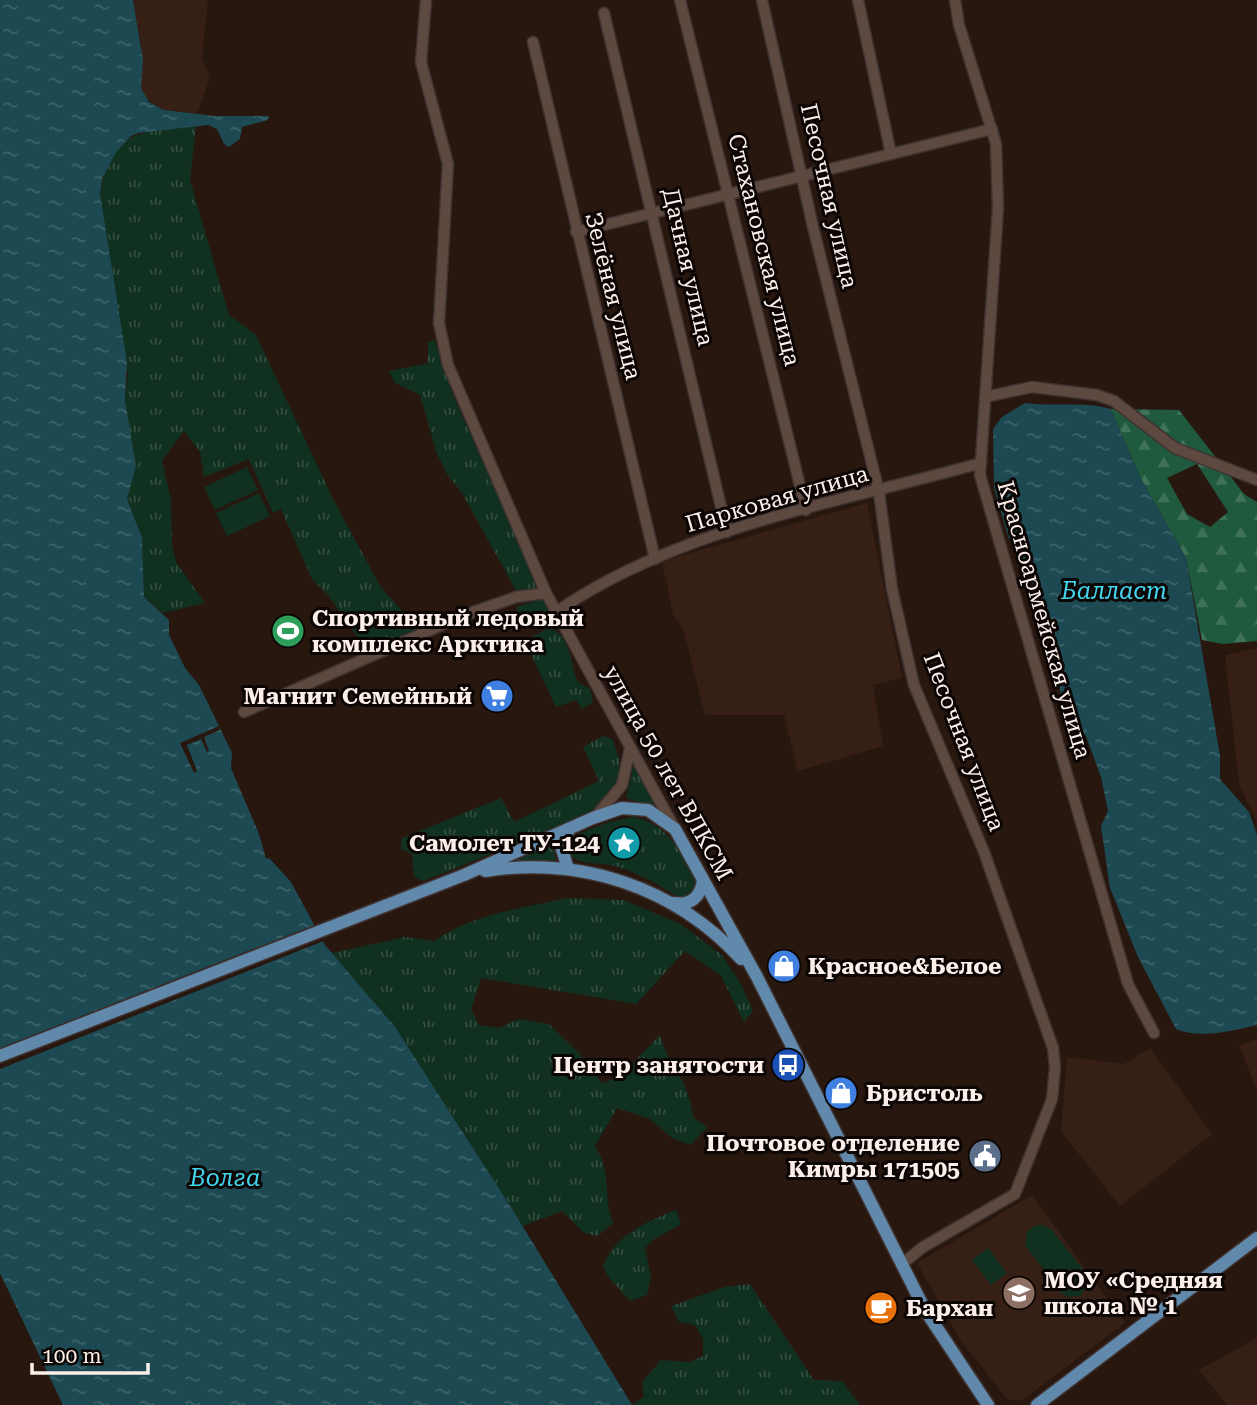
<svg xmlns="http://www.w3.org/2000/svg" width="1257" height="1405" font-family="'Roboto Serif',serif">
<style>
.built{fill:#361f15}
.grass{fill:url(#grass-tufts)}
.forest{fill:url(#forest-firs);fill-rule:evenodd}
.garden{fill:#103020}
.water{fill:url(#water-ripples)}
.pier{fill:#28170f}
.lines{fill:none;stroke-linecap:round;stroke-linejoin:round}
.minor-casing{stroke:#3f3230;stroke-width:13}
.major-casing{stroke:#3f3230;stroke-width:15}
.minor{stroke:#5e4941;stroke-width:10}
.major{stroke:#6089ab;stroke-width:12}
.labels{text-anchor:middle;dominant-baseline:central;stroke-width:6;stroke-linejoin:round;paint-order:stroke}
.street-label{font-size:23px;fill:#fcefea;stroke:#0b0503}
.poi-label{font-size:23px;font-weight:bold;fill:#fcefea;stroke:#0b0503;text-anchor:start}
.water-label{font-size:24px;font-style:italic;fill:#42d5ef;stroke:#0b0503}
</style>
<defs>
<pattern id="grass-tufts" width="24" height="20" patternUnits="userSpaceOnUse" patternTransform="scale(1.75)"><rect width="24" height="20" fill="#103020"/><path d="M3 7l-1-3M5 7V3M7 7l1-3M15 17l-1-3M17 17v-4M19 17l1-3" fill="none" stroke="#344e41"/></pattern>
<pattern id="forest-firs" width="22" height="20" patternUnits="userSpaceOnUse" patternTransform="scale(1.75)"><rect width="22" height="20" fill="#1f5a3e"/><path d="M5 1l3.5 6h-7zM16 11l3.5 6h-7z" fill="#40725a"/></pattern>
<pattern id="water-ripples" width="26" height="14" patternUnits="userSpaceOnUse" patternTransform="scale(1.75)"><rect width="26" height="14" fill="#1c4952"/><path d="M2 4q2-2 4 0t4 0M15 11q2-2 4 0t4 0" fill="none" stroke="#3e646b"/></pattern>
</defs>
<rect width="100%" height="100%" fill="#28170f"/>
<!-- built -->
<g class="built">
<polygon points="133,0 208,0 202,59 210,77 197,114 164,110 144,97 141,88 142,51"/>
<polygon points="867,503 902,678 873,685 883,746 798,771 784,715 705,715 683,628 673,615 662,561"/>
<polygon points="1257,648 1257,822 1239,784 1225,655"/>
<polygon points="1257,1039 1257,1091 1239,1045"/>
<polygon points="1150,1048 1212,1134 1120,1206 1061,1131 1067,1057 1124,1064"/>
<polygon points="1032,1195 1125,1323 1021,1401 1007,1399 961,1341 917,1263"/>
<polygon points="1257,1338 1257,1405 1227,1405 1199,1370"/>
</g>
<!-- grass -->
<g class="grass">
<path d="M196,126L190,180L229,315L256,335L332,497L380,586L418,629L367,651L328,595L312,579L281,509L273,513L249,459L204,477L200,452L184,431L162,461L171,499L172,545L176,562L205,603L163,613L144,597L142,538L127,499L136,466L125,400L128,374L100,193C113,125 142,134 196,126Z"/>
<polygon points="435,340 453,395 541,591 518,594 462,493 447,474 437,454 420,395 395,383 389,371 428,363 428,342"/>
<polygon points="541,599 548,602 553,610 551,617 529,627 519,625 516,621 517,607"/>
<path d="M549,628C571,634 570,664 578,682L590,689L593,702L582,709L576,700L556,707L528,648L530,638Z"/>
<path d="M603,736L612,739C629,775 615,786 592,814L423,881L414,877L412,854L401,849L402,838L501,798L514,822L599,781L583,747Z"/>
<polygon points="634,764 659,809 626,798"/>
<path d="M634,817C670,825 681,853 698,884L690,898H681C659,886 637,871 611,865C595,862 575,866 567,850L573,836L609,822Z"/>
<polygon points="553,844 556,861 503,864"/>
<path d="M568,898L623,900L679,923L721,954L741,984L753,1011L744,1022L721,976L685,951L636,1004L481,978L471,1010L479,1025L499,1028L519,1019L549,1024L580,1054L602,1083L620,1076L660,1035C669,1068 689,1079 693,1117L707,1127L691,1145L672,1138L650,1119L617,1108L595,1146C613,1175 602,1192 613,1223L597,1236L584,1233L562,1211L523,1226L395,1027L332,953L405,937L434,941C472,914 523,908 568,898Z"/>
<path d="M676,1210L681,1224L653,1240L645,1248L651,1277L647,1295L630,1301L609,1278L603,1266C615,1235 648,1221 676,1210Z"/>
<polygon points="750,1284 814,1380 842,1381 860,1405 632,1405 644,1397 642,1382 661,1360 690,1362 703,1356 703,1339 695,1325 679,1322 671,1306 725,1287"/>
</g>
<!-- forest -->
<path class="forest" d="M1111,409L1179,410L1244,494L1257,502V641L1223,644L1202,640L1186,558L1140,477ZM1197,464L1228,512L1210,527L1187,514L1167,478Z"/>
<!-- garden -->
<g class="garden">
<polygon points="247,467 258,490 215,510 204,487"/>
<polygon points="259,493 270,516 227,536 216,513"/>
<polygon points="1043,1225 1051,1229 1086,1273 1088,1285 1080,1296 1068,1297 1060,1292 1025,1245 1027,1232 1034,1226"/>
<polygon points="988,1248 1007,1273 991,1285 972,1260"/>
</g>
<!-- water -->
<g class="water">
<polygon points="0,0 133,0 143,60 141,88 149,102 164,110 214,116 269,116 268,120 242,127 240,139 229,147 224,144 217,129 208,125 139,133 131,136 116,152 102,179 100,193 127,363 125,400 136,466 127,499 142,538 144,597 169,620 169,635 185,668 199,685 232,753 231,768 259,834 266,859 269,858 291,882 325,945 395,1027 514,1212 632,1405 63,1405 0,1273"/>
<path d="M1025,403C1054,407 1084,401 1111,409L1140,477L1186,558L1220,756V779L1249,812L1257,835V1025C1232,1031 1200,1039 1176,1029L1138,957L1110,888L1101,826L1108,811L1101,777L1086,736L1066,720L1051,646L1033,586L1008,536L994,488L993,429L1002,417Z"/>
</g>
<!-- pier -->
<g class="pier">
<polygon points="219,726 220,730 204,737 209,751 207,752 201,739 187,745 197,771 194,773 180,743"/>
<polygon points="317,924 326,940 0,1069 0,1048"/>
</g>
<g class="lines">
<defs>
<g id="minor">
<polyline points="426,0 421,62 448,164 439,323 448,365 546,593 675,829"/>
<polyline points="680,0 806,510"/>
<polyline points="762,0 813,227 879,492 892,589 914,685 984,852 1053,1048 1055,1067 1052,1099 1015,1194 923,1247 902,1264"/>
<polyline points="858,0 891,154"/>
<polyline points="955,0 959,25 996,144 998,208 980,475 1128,984 1154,1033"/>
<polyline points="604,13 727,532"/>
<polyline points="533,42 655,559"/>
<polyline points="576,232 992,129"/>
<polyline points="985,397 1032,387 1097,395 1114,401 1175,448 1257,480"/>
<path d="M556,612C679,527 838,503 981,463"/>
<polyline points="244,712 462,616 516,597 546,593"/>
<polyline points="597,815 622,785 630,748"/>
</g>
<g id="major">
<polyline points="568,869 562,849 569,829"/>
<path d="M485,871C581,856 675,887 741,959"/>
<path d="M674,903C690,906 701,897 703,880"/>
<polyline points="0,1056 464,875 593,818 622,808 648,810 675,829 757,977 925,1310 988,1405"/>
<polyline points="1037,1405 1257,1238"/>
</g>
</defs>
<!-- minor casing -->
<use href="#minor" class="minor-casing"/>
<!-- major casing -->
<use href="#major" class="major-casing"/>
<!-- minor -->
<use href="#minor" class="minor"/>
<!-- major -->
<use href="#major" class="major"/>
</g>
<!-- icons -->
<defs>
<symbol id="stadium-disc" viewBox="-11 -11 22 22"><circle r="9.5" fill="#2e9e5b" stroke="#0b0503"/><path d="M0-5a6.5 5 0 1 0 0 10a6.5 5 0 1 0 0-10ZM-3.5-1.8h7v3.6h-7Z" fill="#fff"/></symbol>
<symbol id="supermarket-disc" viewBox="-11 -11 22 22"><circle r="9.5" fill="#3f7fe0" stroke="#0b0503"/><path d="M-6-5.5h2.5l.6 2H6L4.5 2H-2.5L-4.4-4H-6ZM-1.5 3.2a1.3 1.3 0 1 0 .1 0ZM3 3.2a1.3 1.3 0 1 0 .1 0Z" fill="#fff"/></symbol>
<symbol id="sight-disc" viewBox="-11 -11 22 22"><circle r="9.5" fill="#0f9aa8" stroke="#0b0503"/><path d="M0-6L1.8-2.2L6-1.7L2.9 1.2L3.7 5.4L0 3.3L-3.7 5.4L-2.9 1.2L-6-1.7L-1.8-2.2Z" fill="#fff"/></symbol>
<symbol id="shop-disc" viewBox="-11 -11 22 22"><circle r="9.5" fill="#3f7fe0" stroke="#0b0503"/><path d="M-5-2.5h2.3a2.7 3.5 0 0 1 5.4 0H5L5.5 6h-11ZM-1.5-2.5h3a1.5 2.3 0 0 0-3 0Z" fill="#fff"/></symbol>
<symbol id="bus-disc" viewBox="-11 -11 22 22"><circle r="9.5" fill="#1a4fb4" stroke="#0b0503"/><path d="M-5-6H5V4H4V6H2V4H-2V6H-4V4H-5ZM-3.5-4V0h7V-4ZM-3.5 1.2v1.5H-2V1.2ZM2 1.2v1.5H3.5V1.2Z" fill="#fff"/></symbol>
<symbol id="civic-disc" viewBox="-11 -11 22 22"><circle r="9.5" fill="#5c6f8a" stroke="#0b0503"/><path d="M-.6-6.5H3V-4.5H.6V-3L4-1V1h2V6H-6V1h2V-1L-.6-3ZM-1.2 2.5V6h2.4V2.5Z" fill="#fff"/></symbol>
<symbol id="school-disc" viewBox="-11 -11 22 22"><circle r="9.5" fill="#8d6e63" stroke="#0b0503"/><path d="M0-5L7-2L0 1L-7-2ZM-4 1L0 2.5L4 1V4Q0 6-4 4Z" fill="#fff"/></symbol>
<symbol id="cafe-disc" viewBox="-11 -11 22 22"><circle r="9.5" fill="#e8710a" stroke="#0b0503"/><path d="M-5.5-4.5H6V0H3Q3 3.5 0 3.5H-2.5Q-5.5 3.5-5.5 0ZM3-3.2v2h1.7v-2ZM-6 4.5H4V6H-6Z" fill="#fff"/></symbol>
</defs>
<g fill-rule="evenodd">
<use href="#stadium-disc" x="269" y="612" width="38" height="38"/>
<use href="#supermarket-disc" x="478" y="677" width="38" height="38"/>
<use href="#sight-disc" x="605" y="824" width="38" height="38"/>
<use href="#shop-disc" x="765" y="947" width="38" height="38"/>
<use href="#bus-disc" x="769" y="1046" width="38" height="38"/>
<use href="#shop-disc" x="822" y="1074" width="38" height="38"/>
<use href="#civic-disc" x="966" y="1137" width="38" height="38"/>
<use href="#school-disc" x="1000" y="1274" width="38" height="38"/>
<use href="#cafe-disc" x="862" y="1289" width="38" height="38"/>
</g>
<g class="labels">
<!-- street labels -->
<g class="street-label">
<text transform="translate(829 196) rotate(77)">Песочная улица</text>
<text transform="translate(764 250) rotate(76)">Стахановская улица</text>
<text transform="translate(688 267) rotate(77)">Дачная улица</text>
<text transform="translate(613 296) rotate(76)">Зелёная улица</text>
<text transform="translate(777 499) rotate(-16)">Парковая улица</text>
<text transform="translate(1044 620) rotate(74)">Красноармейская улица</text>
<text transform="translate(964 742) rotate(69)">Песочная улица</text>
<text transform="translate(668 773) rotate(61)">улица 50 лет ВЛКСМ</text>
</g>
<!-- poi labels -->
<g class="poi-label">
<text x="312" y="618">Спортивный ледовый<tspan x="312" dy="26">комплекс Арктика</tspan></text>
<text x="472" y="696" text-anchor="end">Магнит Семейный</text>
<text x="600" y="843" text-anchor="end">Самолет ТУ-124</text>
<text x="808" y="966">Красное&amp;Белое</text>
<text x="764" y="1065" text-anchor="end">Центр занятости</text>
<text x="866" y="1093">Бристоль</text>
<text x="960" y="1143" text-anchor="end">Почтовое отделение<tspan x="960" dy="26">Кимры 171505</tspan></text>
<text x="1044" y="1280">МОУ «Средняя<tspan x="1044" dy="26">школа № 1</tspan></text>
<text x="906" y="1308">Бархан</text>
</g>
<!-- water labels -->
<g class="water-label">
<text x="1114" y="591">Балласт</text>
<text x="225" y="1178">Волга</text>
</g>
</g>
<!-- scale -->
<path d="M32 1363v10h116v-10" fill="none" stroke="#fcefea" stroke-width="3.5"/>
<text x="42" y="1363" font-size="21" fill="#fcefea" stroke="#0b0503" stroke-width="5" paint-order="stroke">100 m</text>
</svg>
